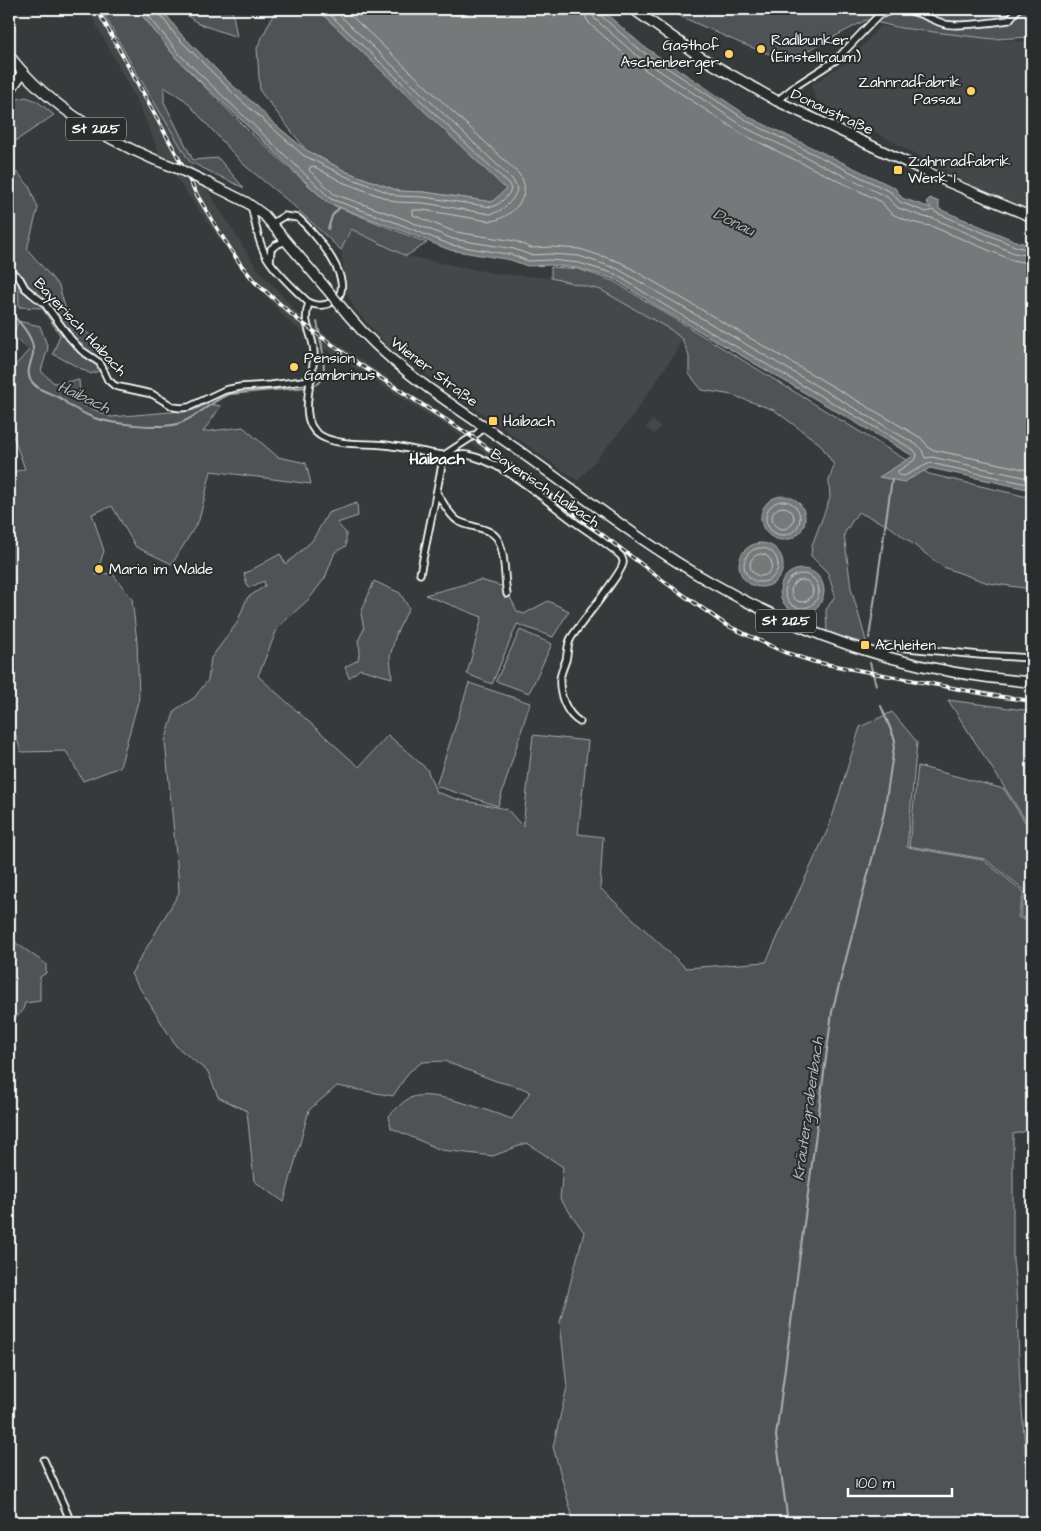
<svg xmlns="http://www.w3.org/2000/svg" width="1041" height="1531" font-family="'Architects Daughter',sans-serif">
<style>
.built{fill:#444748}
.green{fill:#505354;stroke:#a8a9aa}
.water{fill:#767879;stroke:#adaeaf}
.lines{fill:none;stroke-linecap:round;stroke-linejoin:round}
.shore{stroke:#c8c9c9;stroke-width:1}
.stream{stroke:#adaeaf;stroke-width:2}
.ferry{stroke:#b4b5b5;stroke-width:1;stroke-dasharray:6 5;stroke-linecap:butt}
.minor-casing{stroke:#fff;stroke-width:9}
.secondary-casing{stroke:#fff;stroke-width:12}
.primary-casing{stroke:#fff;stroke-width:12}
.minor{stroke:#2a2d2e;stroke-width:5.5}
.secondary{stroke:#2a2d2e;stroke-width:9}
.primary{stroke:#2a2d2e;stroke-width:9}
.rail-casing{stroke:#fff;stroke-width:4}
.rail{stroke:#2a2d2e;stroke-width:2;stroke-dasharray:5.5;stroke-linecap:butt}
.primary-bridge-casing{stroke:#fff;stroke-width:12;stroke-linecap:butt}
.primary-bridge{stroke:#2a2d2e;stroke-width:9}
.poi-dot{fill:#ffd166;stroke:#2a2d2e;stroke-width:2}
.labels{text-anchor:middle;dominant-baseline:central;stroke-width:4;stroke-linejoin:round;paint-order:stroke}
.shield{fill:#2a2d2e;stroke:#bfc0c0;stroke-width:1}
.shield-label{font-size:14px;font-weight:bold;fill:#fff}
.poi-label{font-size:15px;fill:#fff;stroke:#2a2d2e;text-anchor:start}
.street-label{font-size:15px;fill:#fff;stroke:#2a2d2e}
.water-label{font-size:16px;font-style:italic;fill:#b4b5b5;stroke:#2a2d2e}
.neighbourhood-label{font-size:16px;font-weight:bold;fill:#fff;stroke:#2a2d2e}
</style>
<rect width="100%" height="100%" fill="#373a3b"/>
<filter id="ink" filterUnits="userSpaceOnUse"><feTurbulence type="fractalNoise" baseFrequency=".02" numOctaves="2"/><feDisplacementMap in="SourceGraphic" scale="10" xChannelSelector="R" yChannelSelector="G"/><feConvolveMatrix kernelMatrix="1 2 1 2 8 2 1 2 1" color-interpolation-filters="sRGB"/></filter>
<g filter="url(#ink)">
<!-- built -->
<g class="built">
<polygon points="88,9 101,9 132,65 190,162 257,268 302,318 367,364 474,435 599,525 592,534 568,513 452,430 322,347 287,320 235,261 160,155 141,109"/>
<polygon points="880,26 1032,43 1032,210 974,186 816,100 811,85 851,59"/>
<polygon points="351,229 406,256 498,274 551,278 601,290 671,330 682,339 674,355 629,421 578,481 390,349 354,308 346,290 341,250"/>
<polygon points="652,420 660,427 654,434 646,428"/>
</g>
<!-- green -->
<g class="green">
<polygon points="101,9 137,9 177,59 251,133 328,203 427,243 406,256 351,229 341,250 293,205 243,164 185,100 164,87 164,102 193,160 218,158 244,188 190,162 132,65"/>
<polygon points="178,9 232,9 237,37 199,24"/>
<polygon points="276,9 317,9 507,189 492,202 424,192 399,191 347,172 306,150 260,91 257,48"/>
<polygon points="664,9 1032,9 1032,37 993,39 901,28 866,20 788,61 740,43"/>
<polygon points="26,97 37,101 54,115 14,142 9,134 9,109 18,99"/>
<polygon points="9,171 18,173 29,186 38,208 27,249 59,286 67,314 96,341 101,356 116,364 91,374 53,354 60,335 42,308 19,307 18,282 9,280"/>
<polygon points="551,267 578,269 613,281 929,474 1032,498 1032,589 988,583 943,567 889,526 858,512 844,534 851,588 867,644 827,633 826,610 835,596 828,573 811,556 812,545 830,498 829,481 834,465 820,444 774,410 732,395 702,390 689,374 689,356 682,339 671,330 601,290 551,278"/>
<polygon points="18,321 40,326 48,348 41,371 54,383 79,380 81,404 111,417 194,410 207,404 221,406 203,432 243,427 278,457 306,463 311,484 211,471 199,520 172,564 136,547 112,506 92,514 104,551 96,575 112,573 132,599 137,642 139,698 120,767 83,781 66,751 21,752 9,712 9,473 25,469 9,425 9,367 12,369 29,350 13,335"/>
<path d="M357,503L358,516L337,523L346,533V546L335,552L325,578L309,599L278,627L258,676L359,767L388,735L427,769L436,792L460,800L507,809L523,827L533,735L588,741L578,834L603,837L600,888L686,968L766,962L829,827L860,727L892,712L917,742L907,847L983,860L1024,892L1018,917L1032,924V1130L1013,1134V1261L1016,1288L1020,1385L1026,1459L1032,1498V1522H574L553,1447L567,1387L560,1322L584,1232L560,1199L563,1167L527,1143L493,1156L441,1150L391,1128L389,1116C395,1110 402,1102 410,1098C432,1088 490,1112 512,1119L530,1092L522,1088L496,1081L444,1061L422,1062L409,1072L393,1096L337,1086L309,1110L284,1202L254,1181L247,1111L218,1097L208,1072L176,1046L131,974L179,893L178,874L165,741L175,710L194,698L208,680L211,658L237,623L247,598L265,586L264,581L248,588L244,574L280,554L286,564L312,541L328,513Z"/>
<polygon points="480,580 505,587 517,611 524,614 548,601 569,611 553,637 517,624 492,684 467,674 482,617 425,595"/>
<polygon points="374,581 400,593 409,608 396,634 390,657 392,678 360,669 349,678 345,667 358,660 360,650 358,641 364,629 361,613"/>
<polygon points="520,630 552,644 529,693 496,681"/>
<polygon points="469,683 530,703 498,806 436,786"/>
<polygon points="948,700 1032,711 1032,830"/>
<polygon points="918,766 1004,789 1032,833 1032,922 1020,916 1026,891 985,859 909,846"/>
<polygon points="9,931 16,943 46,964 46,973 40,977 40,1001 25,1003 23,1009 9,1026"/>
</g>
<!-- water -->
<g class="water">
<polygon points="137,9 162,9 180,33 231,84 257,106 271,121 306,150 347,172 399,191 424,192 492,202 506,189 317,9 601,9 643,46 751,118 895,188 902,198 931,208 926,202 930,198 939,202 939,209 1018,242 1032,245 1032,490 930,468 904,482 879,477 913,456 663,310 614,279 578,268 551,265 527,266 511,260 450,250 395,228 328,203 177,59"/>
<circle cx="783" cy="518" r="22"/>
<circle cx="761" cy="565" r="22"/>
<circle cx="802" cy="591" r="22"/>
</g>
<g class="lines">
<!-- shore -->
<g class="shore">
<polyline points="143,9 181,56 331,199 397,223 451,245 513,255 528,261 551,260 579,263 615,274 666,306 914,450 917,454 916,459 898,471 898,475 904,476 930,463 1032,485"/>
<path d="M158,9L159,13L176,36L236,96L303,155L345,176L397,196L424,197L492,207C499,205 509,196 511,189L509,184L324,9"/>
<path d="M333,9L513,180L517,189C515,200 501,213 490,214L424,203L396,202L342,182L313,166L310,167L309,170L334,194L399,217L453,239L514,249L530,255L551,254L579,256L618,269L917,445L922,450L925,458L932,457L1032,479"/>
<path d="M344,9L519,174C536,194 509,221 489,221L423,210H413V215L455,232L515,241L531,248L551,247L580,249L620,262L921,438L930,449L1032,471"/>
<path d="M584,9L585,16L589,23L632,61L742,134L882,202C885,206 887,210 890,212C898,219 921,225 931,226L1012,260L1032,264"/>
<polyline points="592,9 592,14 595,19 636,55 746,128 887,197 898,208 924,217 932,218 1014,253 1032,256"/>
<polyline points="598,9 600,15 640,50 749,122 891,192 900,202 926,212 933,210 937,213 1017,247 1032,250"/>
<circle cx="783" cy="518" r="17"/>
<circle cx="783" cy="518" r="11"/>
<circle cx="761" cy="565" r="17"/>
<circle cx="761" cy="565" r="11"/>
<circle cx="802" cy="591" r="17"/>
<circle cx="802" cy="591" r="11"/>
</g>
<!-- stream -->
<g class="stream">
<polyline points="328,229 332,216 339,208"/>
<path d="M9,311C19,322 35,337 33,353C32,361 26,370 30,379C36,390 48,392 58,397C63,399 66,403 70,406C77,410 87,415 94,418C113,424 159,429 177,424C198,418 211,400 230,394L307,387"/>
<path d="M312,386C316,385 320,383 322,379C327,367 320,335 317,322"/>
<polyline points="869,638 892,479"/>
<polyline points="870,663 876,685"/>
<polyline points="788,1522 776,1436 832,1012 884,813 895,740 881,706"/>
</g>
<!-- ferry -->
<polyline class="ferry" points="447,9 451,10 452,9"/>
<defs>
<g id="minor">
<path d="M900,9C916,10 930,19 945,24C957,27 996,22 1009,20L1018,9"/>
<polyline points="777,101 797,85 836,60 879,15 895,9"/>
<path d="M251,205C255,221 257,239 265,254C272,268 297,292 309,303C317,306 325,306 332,302C362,286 313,231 298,218L284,216L271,224"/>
<polyline points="270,261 271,249 276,245 286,241"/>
<polyline points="9,270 20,279 25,288 32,294 45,304 70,338 81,350 100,363 108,380 115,386 152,394 174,407 181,408 189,407 225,390 240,387 271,385 311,380"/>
<path d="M309,303C301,324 314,334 314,354C314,377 295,421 321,436C340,447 371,442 392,446C409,448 427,454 444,455C452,456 459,453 467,455C503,462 543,498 572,520C588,532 606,542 621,556C622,558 624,561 623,563C623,572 579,625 571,638C567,645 568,652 566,660C564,666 561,672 560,679C559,694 566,714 580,722"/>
<path d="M437,493C443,502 449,515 458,521C472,529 494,526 500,544C506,560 504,578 507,594"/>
<polyline points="420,574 444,455 478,433 484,425"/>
<polyline points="881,655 887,646 980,655 1032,658"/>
<polyline points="44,1460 71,1522"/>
</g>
<polyline id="secondary" points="9,92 23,72"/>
<g id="primary">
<polyline points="633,9 702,58 777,101 948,182 1032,217"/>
<path d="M9,55C47,107 119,148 179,169"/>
<polyline points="208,183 246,202 264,215 325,287"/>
<path d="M348,315C394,371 457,407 515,448C580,494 643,544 712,583C811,640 919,674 1032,682"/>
</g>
</defs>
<!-- minor casing -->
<use href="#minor" class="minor-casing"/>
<!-- secondary casing -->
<use href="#secondary" class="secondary-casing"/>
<!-- primary casing -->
<use href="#primary" class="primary-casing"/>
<!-- minor -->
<use href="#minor" class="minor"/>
<!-- secondary -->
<use href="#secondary" class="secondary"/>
<!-- primary -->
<use href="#primary" class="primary"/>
<defs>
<polyline id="rail" points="97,9 177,155 197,195 223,238 241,265 255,282 297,319 359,364 474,438 665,582 726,625 784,652 815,662 996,696 1032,701"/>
</defs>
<!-- rail casing -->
<use href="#rail" class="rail-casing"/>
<!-- rail -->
<use href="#rail" class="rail"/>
<defs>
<g id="primary-bridge">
<polyline points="179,169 208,183"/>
<polyline points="325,287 348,315"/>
</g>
</defs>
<!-- primary-bridge casing -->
<use href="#primary-bridge" class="primary-bridge-casing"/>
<!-- primary-bridge -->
<use href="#primary-bridge" class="primary-bridge"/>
</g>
</g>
<!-- markers -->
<g class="poi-dot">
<circle cx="761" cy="49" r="5"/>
<circle cx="729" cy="54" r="5"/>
<circle cx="971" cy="91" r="5"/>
<rect x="893" y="165" width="10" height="10" rx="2.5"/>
<circle cx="294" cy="367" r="5"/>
<rect x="488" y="416" width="10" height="10" rx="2.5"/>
<circle cx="99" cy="569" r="5"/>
<rect x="860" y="640" width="10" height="10" rx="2.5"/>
</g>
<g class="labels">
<!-- shield labels -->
<g class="shield">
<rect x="66" y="117.5" width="60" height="23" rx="4"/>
<rect x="756" y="609.5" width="60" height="23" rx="4"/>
</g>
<g class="shield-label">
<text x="96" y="129">St 2125</text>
<text x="786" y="621">St 2125</text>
</g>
<!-- poi labels -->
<g class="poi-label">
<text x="771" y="40">Radlbunker<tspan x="771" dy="17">(Einstellraum)</tspan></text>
<text x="719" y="45" text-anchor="end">Gasthof<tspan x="719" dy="17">Aschenberger</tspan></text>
<text x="961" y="82" text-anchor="end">Zahnradfabrik<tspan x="961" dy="17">Passau</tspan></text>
<text x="908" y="161">Zahnradfabrik<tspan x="908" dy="17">Werk 1</tspan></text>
<text x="304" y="358">Pension<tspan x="304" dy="17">Gambrinus</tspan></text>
<text x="503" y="421">Haibach</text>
<text x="109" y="569">Maria im Walde</text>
<text x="875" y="645">Achleiten</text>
</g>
<!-- street labels -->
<g class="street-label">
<text transform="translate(832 112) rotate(25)">Donaustraße</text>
<text transform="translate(80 327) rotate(47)">Bayerisch Haibach</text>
<text transform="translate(434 372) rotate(37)">Wiener Straße</text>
<text transform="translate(545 488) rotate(34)">Bayerisch Haibach</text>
</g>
<!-- water labels -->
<g class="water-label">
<text transform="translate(734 222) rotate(26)">Donau</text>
<text transform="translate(84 397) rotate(25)">Haibach</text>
<text transform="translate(808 1109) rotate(-82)">Kräutergrabenbach</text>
</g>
<!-- neighbourhood labels -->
<g class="neighbourhood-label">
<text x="437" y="459">Haibach</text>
</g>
</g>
<!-- margin -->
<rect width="1041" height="1531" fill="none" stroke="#2a2d2e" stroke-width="30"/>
<rect x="15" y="15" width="1011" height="1501" fill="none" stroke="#fff" stroke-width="2" filter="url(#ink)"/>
<!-- scale -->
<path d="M848 1488v8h104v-8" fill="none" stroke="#ffffff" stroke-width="2.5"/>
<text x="856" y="1488" font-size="15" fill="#ffffff" stroke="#2a2d2e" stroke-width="4" paint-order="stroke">100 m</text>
</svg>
